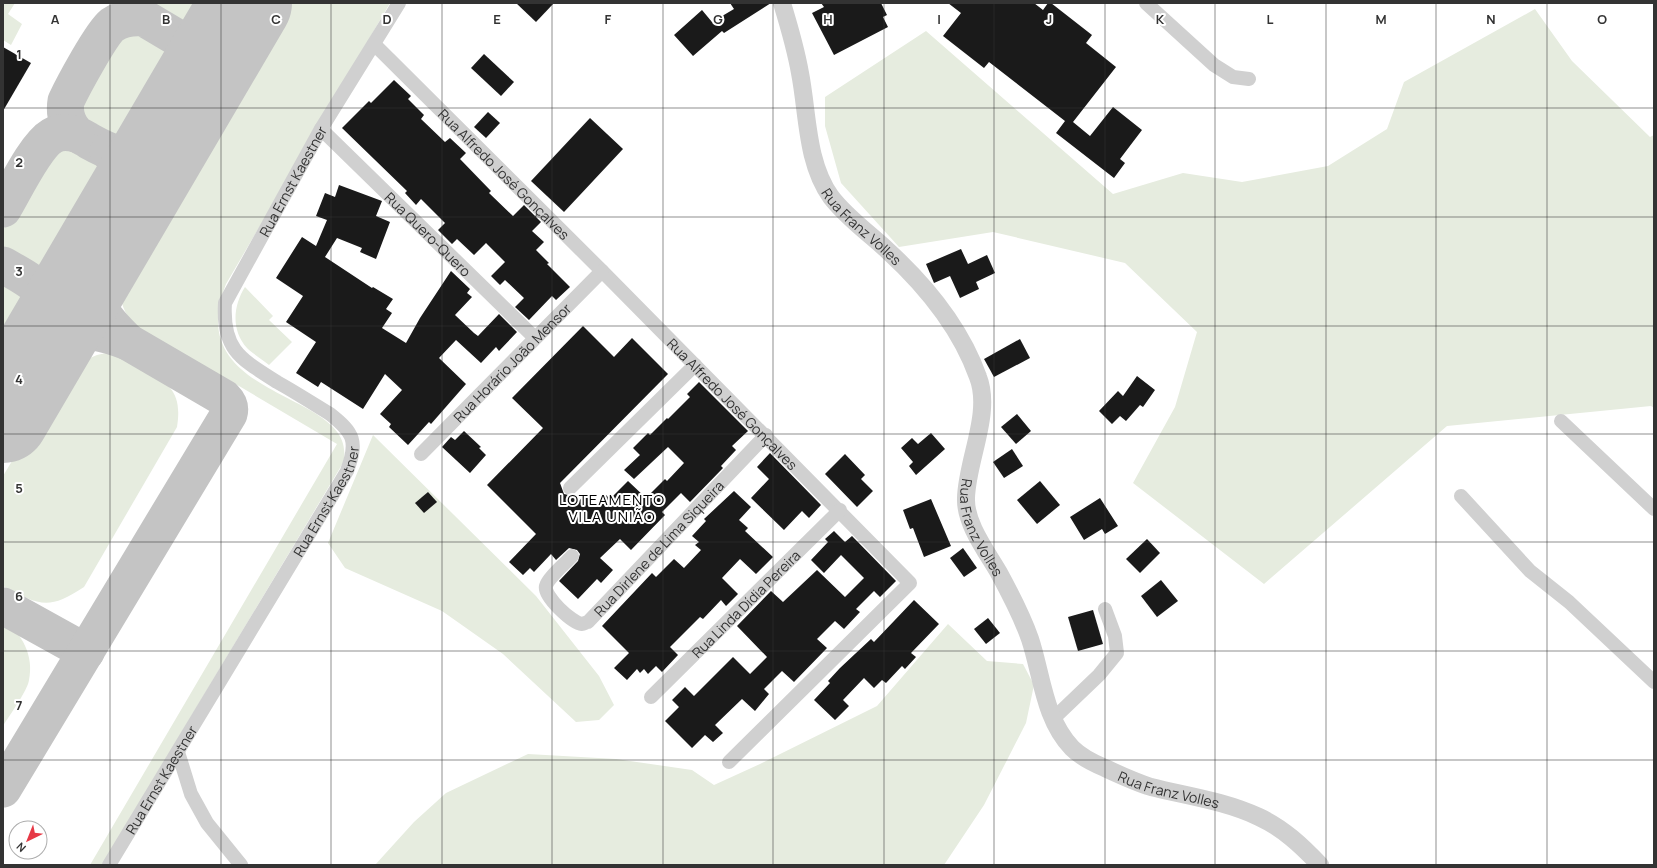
<svg xmlns="http://www.w3.org/2000/svg" width="1657" height="868" font-family="Manrope,sans-serif">
<style>
.green{fill:#e6ecdf}
.lines{fill:none;stroke-linecap:round;stroke-linejoin:round}
.taxiway{stroke:#c4c4c4;stroke-width:37}
.runway{stroke:#c4c4c4;stroke-width:92}
.building{fill:#1a1a1a}
.minor{stroke:#d0d0d0;stroke-width:14}
.tertiary{stroke:#d0d0d0;stroke-width:18}
.grid{fill:none;stroke:#333;stroke-width:1;stroke-opacity:0.55}
.labels{text-anchor:middle;dominant-baseline:central;stroke-width:4;stroke-linejoin:round;paint-order:stroke}
.street-label{font-size:14px;fill:#333;stroke:#fff}
.neighbourhood-label{font-size:15px;letter-spacing:1px;fill:#000;stroke:#fff}
.grid-label{font-size:13px;text-anchor:middle;font-weight:bold;fill:#333;stroke:#fff;stroke-width:4;stroke-linejoin:round;paint-order:stroke}
</style>
<rect width="100%" height="100%" fill="#fff"/>
<!-- green -->
<g class="green">
<polygon points="3,3 15,3 8,14 22,24 11,45 3,40"/>
<path d="M151,3H209C197,23 192,29 170,15C164,12 156,8 151,3Z"/>
<path d="M282,3H390L226,284C178,404 362,389 343,463L102,865H90L337,444L222,376V378L139,330C119,308 118,298 125,269Z"/>
<polygon points="1535,9 1572,61 1650,137 1654,135 1654,408 1651,406 1447,426 1264,584 1133,483 1175,407 1197,332 1125,263 993,232 899,247 841,183 825,126 825,97 926,31 1113,194 1183,173 1242,182 1328,166 1387,129 1404,82"/>
<path d="M129,30C140,31 157,40 166,47C171,51 173,57 174,64L134,134C122,139 114,138 103,131C95,127 85,124 81,115C79,109 80,100 82,94C86,83 106,49 114,41C118,37 123,33 129,30Z"/>
<path d="M62,145L70,146L101,162L107,178L55,270C35,280 17,264 4,250L3,230L45,157L53,150Z"/>
<polygon points="3,278 28,293 34,304 3,356"/>
<path d="M245,287L273,316L269,320L292,342L269,365C262,359 253,354 247,348C231,330 233,306 245,287Z"/>
<path d="M106,353C121,357 133,363 146,370C172,385 182,395 177,427L84,587C48,611 39,605 3,586V476L63,376L85,360L97,355Z"/>
<polygon points="373,435 536,596 599,676 614,705 599,720 576,722 503,654 442,611 345,568 328,543"/>
<path d="M3,621C23,633 34,657 29,680C28,690 9,716 3,726Z"/>
<polygon points="948,624 987,661 1023,664 1034,685 1026,723 984,805 944,865 375,865 414,822 446,793 528,754 616,759 692,770 714,785 760,764 877,706"/>
</g>
<g class="lines">
<!-- taxiway -->
<g class="taxiway">
<path d="M170,134C165,141 159,149 150,153C129,162 107,151 89,141C85,138 79,136 76,133C67,124 64,113 66,101C73,86 101,34 112,25C122,18 133,17 144,18L213,59"/>
<path d="M108,151C131,175 137,184 122,216"/>
<path d="M3,209C14,191 35,146 52,136C59,132 68,132 76,134"/>
<path d="M95,261C92,303 97,312 128,342"/>
<path d="M3,265C29,280 65,296 50,333C47,341 43,348 39,356"/>
<polyline points="3,606 86,652"/>
<path d="M3,789L229,414C231,407 229,403 224,398L128,342C107,334 82,326 60,336C52,340 45,349 39,356"/>
</g>
<!-- runway -->
<polyline class="runway" points="3,417 246,3"/>
</g>
<!-- building -->
<g class="building">
<polygon points="516,3 554,3 536,22"/>
<polygon points="730,3 771,3 724,33 722,31 693,56 674,35 702,10 712,22 734,9"/>
<polygon points="821,3 881,3 887,15 883,17 888,27 834,55 812,13 824,7"/>
<polygon points="948,3 1034,3 1043,10 1048,3 1051,3 1092,35 1086,43 1116,67 1073,122 1090,136 1113,107 1142,130 1120,159 1125,163 1114,178 1056,133 1065,121 989,62 984,68 943,36 961,13"/>
<polygon points="3,47 31,63 3,111"/>
<polygon points="484,54 514,82 501,96 471,68"/>
<polygon points="394,80 411,96 408,99 424,115 421,119 445,142 450,138 466,153 460,159 491,191 489,193 513,216 524,205 541,222 532,231 544,242 536,250 549,263 547,264 570,287 556,300 552,296 529,320 515,307 524,298 505,280 500,285 491,276 505,262 486,243 474,255 457,239 452,244 438,230 445,223 421,199 416,205 405,193 407,191 342,128 369,101 371,103"/>
<polygon points="488,112 500,123 486,138 474,127"/>
<polygon points="590,118 623,149 564,212 531,181"/>
<polygon points="339,185 382,201 376,216 390,222 376,259 360,252 362,248 337,238 325,257 372,288 373,287 393,299 386,309 392,313 382,328 406,343 420,318 451,271 470,289 467,293 472,297 455,315 474,333 478,336 499,314 517,332 499,351 496,347 481,363 456,340 439,358 466,384 431,424 429,422 408,445 389,427 391,424 380,414 402,390 385,374 363,409 321,382 318,387 296,373 316,342 286,322 303,296 276,278 302,237 316,246 327,220 316,216 325,193 335,197"/>
<polygon points="961,249 968,264 987,255 995,273 976,282 979,289 960,298 950,276 934,283 926,264"/>
<polygon points="583,326 614,357 632,338 668,374 560,483 564,494 573,496 578,502 586,493 597,504 606,495 610,499 628,481 646,498 665,479 667,481 684,463 668,447 634,479 624,470 640,455 633,448 648,433 650,435 667,418 668,419 690,397 687,394 699,382 748,431 732,446 736,450 721,466 723,468 690,502 681,493 662,512 665,515 631,550 620,539 600,558 613,570 601,583 597,579 578,599 559,581 578,561 580,554 577,550 569,548 556,560 551,554 534,572 530,568 523,575 509,562 536,534 487,485 543,428 512,398"/>
<polygon points="1020,339 1030,358 994,377 984,359"/>
<polygon points="1137,376 1155,390 1143,407 1140,405 1126,421 1120,416 1112,424 1099,411 1118,391 1123,396"/>
<polygon points="1017,414 1031,431 1016,444 1001,427"/>
<polygon points="464,431 481,447 479,448 486,455 470,473 442,447 451,437 455,440"/>
<polygon points="931,433 945,449 916,475 909,466 913,462 901,448 912,438 918,444"/>
<polygon points="1012,449 1023,466 1004,478 993,462"/>
<polygon points="770,453 821,505 809,518 802,511 784,530 751,498 769,479 757,467"/>
<polygon points="845,454 865,475 861,479 873,491 857,507 825,474"/>
<polygon points="1040,481 1060,505 1037,524 1017,500"/>
<polygon points="734,491 751,507 739,520 748,528 745,531 773,557 756,574 740,559 722,578 738,594 726,606 721,600 703,619 700,617 670,647 678,655 662,672 656,666 648,674 644,669 640,673 637,669 627,680 614,668 629,653 602,626 652,573 656,577 674,559 684,568 701,550 695,545 699,542 692,536 706,521 704,519"/>
<polygon points="428,492 437,502 424,513 415,503"/>
<polygon points="1100,498 1118,526 1105,534 1102,529 1084,540 1070,517"/>
<polygon points="931,499 951,546 924,557 913,528 910,529 903,510"/>
<polygon points="834,531 845,542 852,536 896,581 880,597 874,591 856,609 860,612 844,629 835,621 817,639 827,648 794,682 782,671 764,689 769,694 755,711 742,699 715,725 723,733 713,742 705,735 692,748 665,721 679,707 672,700 685,687 694,696 733,657 750,674 767,657 737,626 771,591 783,602 817,570 845,597 864,578 841,555 824,573 811,560 828,542 825,539"/>
<polygon points="1147,539 1160,553 1140,573 1126,559"/>
<polygon points="963,548 977,568 964,577 950,558"/>
<polygon points="1161,580 1178,601 1157,617 1141,596"/>
<polygon points="914,600 939,624 911,653 916,657 905,669 902,666 886,683 882,680 874,688 864,678 843,700 849,706 835,720 814,700 830,683 828,681 840,668 871,639 874,642"/>
<polygon points="1093,610 1103,644 1078,651 1068,617"/>
<polygon points="988,618 1000,633 986,644 974,629"/>
</g>
<g class="lines">
<!-- minor -->
<g class="minor">
<polyline points="1146,3 1214,65 1233,77 1249,79"/>
<path id="s1" d="M374,44L602,271L910,583L729,762"/>
<path id="s2" d="M321,129L535,338"/>
<polyline points="1561,421 1654,509"/>
<path id="s3" d="M421,454L602,271"/>
<polyline points="570,488 695,365"/>
<polyline points="1461,496 1530,571 1569,602 1654,682"/>
<path id="s4" d="M572,556C566,563 548,578 546,586C543,596 572,623 582,624C584,624 586,622 588,622L766,435"/>
<path id="s5" d="M651,697L840,510"/>
<polyline points="1053,719 1099,675 1117,653 1115,636 1105,609"/>
<polyline points="178,752 191,794 207,823 241,865"/>
<path id="s6" d="M109,865L347,471C358,441 354,433 330,414C312,403 295,392 277,382C241,359 222,350 225,303L321,129L399,3"/>
</g>
<!-- tertiary -->
<path class="tertiary" id="s7" d="M782,3C789,26 796,50 800,73C808,114 806,162 831,197C847,218 869,233 888,251C925,285 961,329 978,377C992,413 967,460 966,498C965,524 987,552 999,573C1011,595 1022,616 1030,639C1042,675 1044,719 1072,748C1081,757 1093,763 1105,768C1120,775 1135,782 1151,787C1187,796 1225,801 1259,817C1283,828 1302,846 1320,865"/>
</g>
<!-- grid -->
<path class="grid" d="M110,3V865M221,3V865M331,3V865M442,3V865M552,3V865M663,3V865M773,3V865M884,3V865M994,3V865M1105,3V865M1215,3V865M1326,3V865M1436,3V865M1547,3V865M3,108H1654M3,217H1654M3,326H1654M3,434H1654M3,542H1654M3,651H1654M3,760H1654"/>
<g class="labels">
<!-- street labels -->
<g class="street-label">
<text stroke="none"><textPath href="#s1" startOffset="184">Rua Alfredo José Gonçalves</textPath></text>
<text stroke="none"><textPath href="#s6" startOffset="830">Rua Ernst Kaestner</textPath></text>
<text stroke="none"><textPath href="#s7" startOffset="244">Rua Franz Volles</textPath></text>
<text stroke="none"><textPath href="#s2" startOffset="150">Rua Quero-Quero</textPath></text>
<text stroke="none"><textPath href="#s3" startOffset="129">Rua Horário João Mensor</textPath></text>
<text stroke="none"><textPath href="#s1" startOffset="508">Rua Alfredo José Gonçalves</textPath></text>
<text stroke="none"><textPath href="#s6" startOffset="424">Rua Ernst Kaestner</textPath></text>
<text stroke="none"><textPath href="#s7" startOffset="592">Rua Franz Volles</textPath></text>
<text stroke="none"><textPath href="#s4" startOffset="203">Rua Dirlene de Lima Siqueira</textPath></text>
<text stroke="none"><textPath href="#s5" startOffset="133">Rua Linda Dídia Pereira</textPath></text>
<text stroke="none"><textPath href="#s6" startOffset="100">Rua Ernst Kaestner</textPath></text>
<text stroke="none"><textPath href="#s7" startOffset="940">Rua Franz Volles</textPath></text>
</g>
<!-- neighbourhood labels -->
<g class="neighbourhood-label">
<text x="612" y="499">LOTEAMENTO<tspan x="612" dy="17">VILA UNIÃO</tspan></text>
</g>
</g>
<g class="grid-label">
<text x="55" y="24">A</text>
<text x="166" y="24">B</text>
<text x="276" y="24">C</text>
<text x="387" y="24">D</text>
<text x="497" y="24">E</text>
<text x="608" y="24">F</text>
<text x="718" y="24">G</text>
<text x="828" y="24">H</text>
<text x="939" y="24">I</text>
<text x="1049" y="24">J</text>
<text x="1160" y="24">K</text>
<text x="1270" y="24">L</text>
<text x="1381" y="24">M</text>
<text x="1491" y="24">N</text>
<text x="1602" y="24">O</text>
<text x="19" y="59">1</text>
<text x="19" y="167">2</text>
<text x="19" y="276">3</text>
<text x="19" y="384">4</text>
<text x="19" y="493">5</text>
<text x="19" y="601">6</text>
<text x="19" y="710">7</text>
</g>
<!-- border -->
<rect width="1657" height="868" fill="none" stroke="#333333" stroke-width="8"/>
<!-- north arrow -->
<g transform="translate(28 840) rotate(223)"><circle r="19" fill="#ffffff" stroke="#adadad"/>
<path d="M0-3L7 15L0 10L-7 15Z" fill="#e63946"/>
<text y="-6" font-size="11" font-weight="bold" text-anchor="middle" fill="#333333">N</text>
</g>
</svg>
